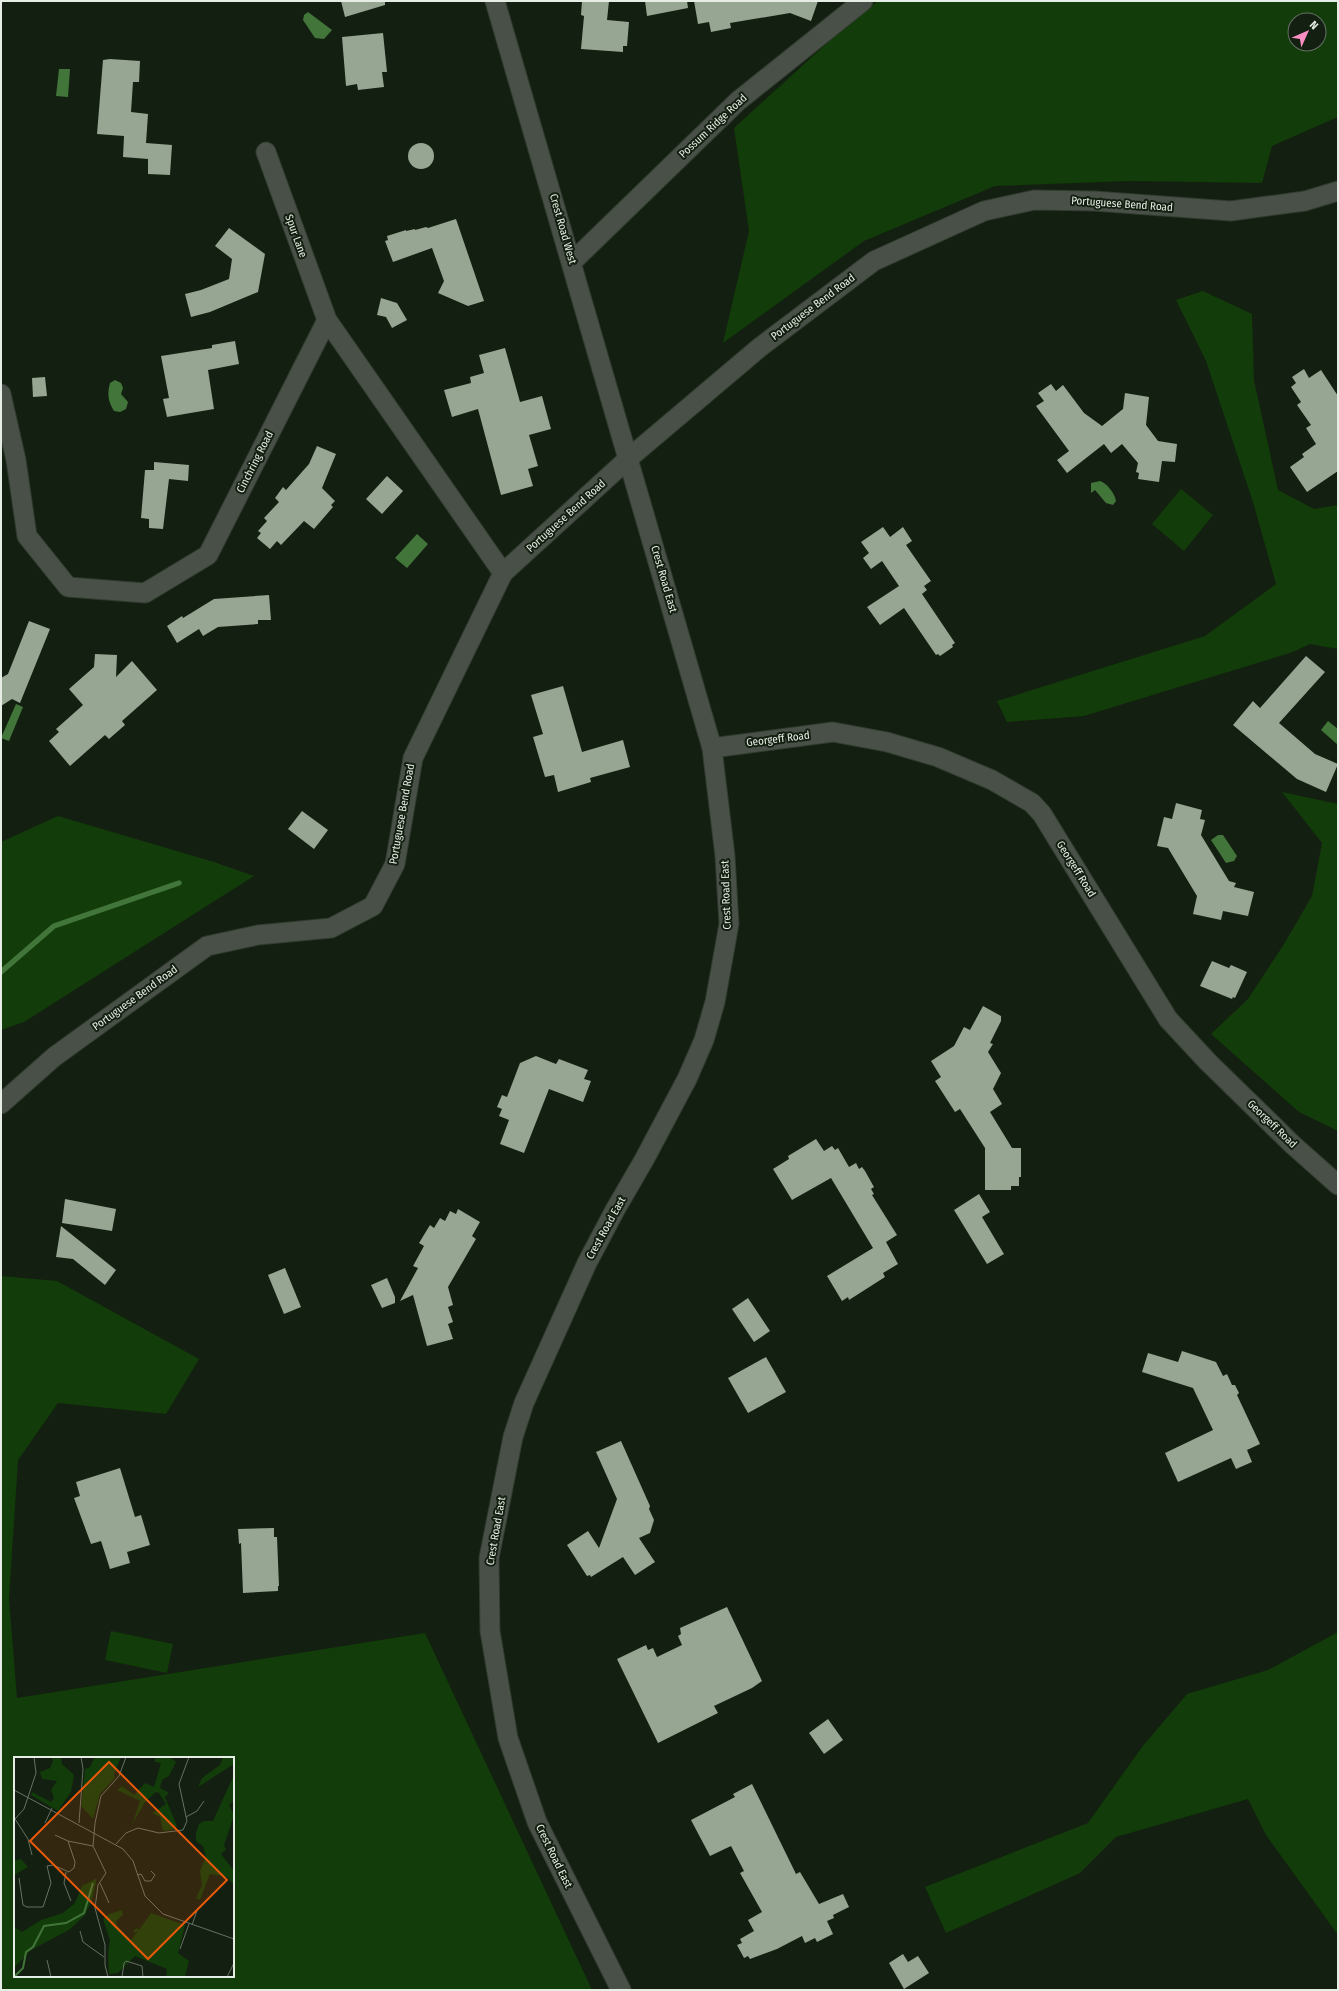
<svg xmlns="http://www.w3.org/2000/svg" width="1339" height="1991" font-family="'Fira Sans Condensed',sans-serif">
<style>
.green{fill:#123c09;fill-rule:evenodd}
.water{fill:#427539}
.lines{fill:none;stroke-linecap:round;stroke-linejoin:round}
.stream{stroke:#427539;stroke-width:5.5}
.building{fill:#96a693}
.minor-casing{stroke:#303c2e;stroke-width:21}
.minor{stroke:#495048;stroke-width:19}
.labels{text-anchor:middle;dominant-baseline:central;stroke-width:4;stroke-linejoin:round;paint-order:stroke}
.street-label{font-size:11px;fill:#e5ede4;stroke:#131f10}
.inset-river{fill:none;stroke:#427539;stroke-width:2}
.inset-road{fill:none;stroke:#677165;stroke-width:1}
.view{fill:#e8590c;fill-opacity:0.15;stroke:#e8590c;stroke-width:2}
.inset-edge{fill:none;stroke:#e5ede4;stroke-width:2}
</style>
<rect width="100%" height="100%" fill="#131f10"/>
<!-- green -->
<g class="green">
<path d="M878,1H1338V117L1272,146L1262,183L1130,181L995,186L864,241L723,343L749,231L734,128L849,23ZM1295,20H1319V44H1295Z"/>
<polygon points="1203,291 1252,314 1254,380 1278,490 1314,509 1338,505 1338,649 1310,644 1293,652 1084,716 1007,722 997,701 1205,636 1276,584 1253,502 1206,361 1176,300"/>
<polygon points="1181,489 1213,515 1184,551 1152,524"/>
<polygon points="1282,792 1338,804 1338,1131 1299,1112 1211,1034 1248,999 1284,944 1312,896 1322,843"/>
<polygon points="58,816 214,862 254,876 24,1022 1,1030 1,842"/>
<path d="M1,1276L57,1281L199,1359L166,1414L58,1403L18,1460L9,1599L17,1698L425,1633L592,1990H1ZM15,1758H233V1976H15Z"/>
<polygon points="111,1631 173,1644 167,1673 105,1660"/>
<polygon points="1338,1632 1338,1935 1266,1835 1248,1799 1116,1837 1080,1873 946,1933 925,1887 1088,1823 1142,1747 1187,1694 1268,1670"/>
</g>
<!-- water -->
<g class="water">
<polygon points="308,12 332,30 324,39 315,38 303,20 304,15"/>
<polygon points="59,69 70,69 68,97 56,96"/>
<path d="M115,380L121,383L123,388L121,394L128,402L126,409L120,412L114,411C108,401 107,394 110,383Z"/>
<path d="M1100,481C1107,483 1115,494 1116,501L1113,505L1106,503L1095,490L1091,493V483Z"/>
<polygon points="417,534 428,544 407,568 395,558"/>
<polygon points="16,704 23,707 9,741 1,738"/>
<polygon points="1328,721 1338,729 1338,745 1321,730"/>
<polygon points="1218,835 1223,835 1237,856 1234,861 1226,863 1211,840"/>
</g>
<g class="lines">
<!-- stream -->
<polyline class="stream" points="1,972 54,926 179,883"/>
</g>
<!-- building -->
<g class="building">
<polygon points="341,1 385,1 385,5 345,17"/>
<polygon points="582,1 609,1 607,20 629,22 627,46 623,46 623,52 581,49 584,16 581,15"/>
<polygon points="645,1 687,1 688,8 647,16"/>
<polygon points="694,1 818,1 811,21 790,13 730,23 731,28 711,32 709,22 698,24"/>
<polygon points="383,33 387,72 382,72 384,87 358,90 357,84 346,86 342,37"/>
<polygon points="110,59 140,61 139,82 133,82 131,112 148,114 146,143 172,145 170,175 148,174 148,159 123,157 124,136 97,134 103,60"/>
<circle cx="421" cy="156" r="13"/>
<polygon points="456,219 484,301 468,306 438,293 444,281 432,248 393,262 385,241 388,240 387,236 406,230 406,231 415,229 415,230 426,227 428,228"/>
<polygon points="229,228 265,254 258,292 210,312 191,317 185,294 201,290 229,279 232,259 215,246"/>
<polygon points="381,298 397,303 407,320 392,328 386,317 377,315"/>
<polygon points="235,341 239,364 208,370 214,409 167,417 163,399 169,398 161,356 212,348 212,345"/>
<polygon points="505,348 520,402 542,396 551,429 529,435 538,466 528,469 533,486 501,495 478,409 452,417 444,390 471,383 470,377 484,373 479,355"/>
<polygon points="1304,369 1309,378 1321,370 1338,396 1338,471 1307,492 1290,467 1304,457 1302,454 1316,444 1306,428 1311,425 1297,405 1301,402 1291,387 1296,383 1292,377"/>
<polygon points="45,377 47,396 33,397 32,378"/>
<polygon points="1051,384 1056,391 1063,385 1084,413 1102,426 1123,409 1125,393 1149,397 1146,425 1158,441 1177,444 1175,462 1162,461 1159,482 1138,479 1139,473 1136,472 1138,463 1122,444 1111,453 1104,444 1067,473 1057,460 1069,451 1036,406 1044,401 1038,393"/>
<polygon points="317,446 336,454 322,488 335,501 331,505 333,507 314,529 304,521 281,545 277,541 270,549 257,538 261,533 258,531 267,521 264,518 279,502 275,498 283,487 286,490 309,464"/>
<polygon points="154,462 189,465 188,481 169,479 163,529 149,528 149,519 141,518 145,470 154,470"/>
<polygon points="387,476 403,491 382,514 366,499"/>
<polygon points="883,527 890,537 903,527 912,541 906,545 931,581 924,586 927,590 922,594 955,643 952,645 953,647 940,656 938,654 936,655 904,608 880,625 867,607 899,586 882,561 871,569 863,558 869,553 861,542"/>
<polygon points="269,595 271,620 258,620 258,624 218,627 203,636 199,629 177,643 167,626 182,616 183,618 214,599"/>
<polygon points="29,621 50,629 20,703 12,699 1,706 1,678 8,674"/>
<polygon points="95,654 117,655 116,677 132,661 157,690 122,721 125,725 109,739 105,735 70,766 49,741 59,732 56,729 83,705 69,689 94,667"/>
<polygon points="1306,656 1325,672 1279,723 1315,754 1338,764 1326,792 1297,779 1233,725 1253,701 1260,708"/>
<polygon points="563,686 582,752 623,740 630,767 590,778 591,782 558,792 554,775 545,777 533,737 543,734 531,695"/>
<polygon points="1176,803 1202,810 1200,819 1205,820 1201,835 1229,881 1236,883 1234,887 1254,892 1248,916 1223,911 1221,920 1193,914 1197,896 1168,848 1157,846 1164,817 1172,819"/>
<polygon points="302,811 328,830 314,849 288,829"/>
<polygon points="1212,961 1229,968 1231,965 1247,972 1235,998 1233,997 1232,999 1200,986"/>
<polygon points="983,1006 1001,1016 1001,1021 990,1043 993,1044 988,1052 1001,1073 993,1089 1002,1104 990,1112 1012,1148 1021,1148 1021,1177 1019,1177 1019,1186 1011,1186 1011,1190 985,1190 985,1148 960,1109 955,1112 935,1081 941,1077 931,1061 954,1046 964,1027 970,1030"/>
<polygon points="536,1056 556,1064 559,1059 588,1070 584,1079 591,1081 583,1102 549,1089 524,1153 500,1144 509,1120 499,1116 502,1109 497,1107 502,1095 507,1097 520,1063"/>
<polygon points="816,1139 824,1151 832,1146 835,1150 838,1148 849,1167 856,1163 859,1169 862,1167 865,1171 874,1187 871,1189 874,1194 872,1195 897,1235 886,1242 898,1264 883,1273 885,1277 849,1300 848,1297 842,1301 827,1276 873,1248 831,1178 792,1200 773,1169 789,1159 788,1156"/>
<polygon points="979,1194 990,1212 982,1217 1004,1254 987,1264 954,1210"/>
<polygon points="65,1199 116,1209 112,1231 62,1223"/>
<polygon points="458,1209 480,1222 472,1236 476,1239 448,1287 453,1305 448,1307 453,1322 448,1324 453,1339 427,1346 413,1295 400,1301 418,1268 413,1266 424,1246 419,1243 430,1225 434,1228 440,1218 445,1221 450,1211 456,1214"/>
<polygon points="61,1226 116,1270 105,1285 73,1259 56,1257"/>
<polygon points="285,1268 301,1307 284,1314 268,1275"/>
<polygon points="387,1278 395,1297 395,1303 382,1308 371,1285"/>
<polygon points="748,1298 770,1331 754,1342 732,1309"/>
<polygon points="1182,1351 1216,1362 1223,1376 1227,1374 1232,1385 1235,1385 1239,1393 1237,1395 1260,1444 1247,1450 1252,1462 1236,1469 1231,1458 1178,1482 1165,1453 1213,1430 1193,1388 1142,1372 1148,1353 1178,1362"/>
<polygon points="766,1357 786,1392 748,1413 728,1378"/>
<polygon points="621,1441 650,1506 649,1509 654,1520 650,1533 639,1538 655,1562 635,1575 623,1557 591,1577 590,1575 587,1576 567,1545 588,1531 599,1548 617,1499 596,1452"/>
<polygon points="120,1468 135,1517 141,1515 150,1545 127,1552 130,1563 110,1569 101,1541 91,1544 74,1498 80,1496 76,1482"/>
<polygon points="274,1528 274,1537 277,1537 279,1586 278,1586 278,1591 243,1593 241,1543 239,1544 238,1529"/>
<polygon points="727,1607 762,1681 752,1688 714,1706 718,1713 658,1743 617,1659 646,1645 648,1650 653,1648 657,1657 682,1645 678,1636 681,1634 680,1628"/>
<polygon points="828,1719 843,1740 824,1754 809,1733"/>
<polygon points="752,1784 796,1874 800,1872 819,1904 843,1894 849,1907 833,1915 834,1918 827,1921 833,1934 817,1942 815,1938 805,1943 802,1936 777,1949 750,1959 748,1956 744,1958 737,1945 742,1943 740,1939 754,1931 748,1920 762,1912 740,1873 744,1871 731,1846 710,1856 691,1820 735,1797 733,1794"/>
<polygon points="903,1954 908,1962 918,1956 929,1973 904,1989 889,1963"/>
</g>
<g class="lines">
<defs>
<g id="minor">
<polyline points="495,1 712,748 725,856 729,924 715,1002 704,1040 687,1079 644,1160 615,1210 587,1263 524,1403 513,1437 489,1558 490,1631 508,1738 537,1822 621,1990"/>
<polyline points="266,152 327,320 503,573"/>
<polyline points="572,262 738,101 863,1"/>
<polyline points="1,394 16,460 27,536 68,587 145,593 208,555 327,320"/>
<polyline points="712,748 833,732 887,742 938,757 992,780 1032,803 1042,814 1168,1019 1208,1062 1293,1145 1338,1185"/>
<polyline points="1,1104 54,1057 207,946 258,935 331,928 373,906 395,864 413,758 503,573 629,458 759,348 874,261 984,211 1034,200 1094,201 1231,211 1305,201 1338,191"/>
</g>
</defs>
<!-- minor casing -->
<use href="#minor" class="minor-casing"/>
<!-- minor -->
<use href="#minor" class="minor"/>
</g>
<g class="labels">
<!-- street labels -->
<g class="street-label">
<text transform="translate(713 126) rotate(-43)">Possum Ridge Road</text>
<text transform="translate(1122 204) rotate(4)">Portuguese Bend Road</text>
<text transform="translate(563 229) rotate(74)">Crest Road West</text>
<text transform="translate(296 236) rotate(70)">Spur Lane</text>
<text transform="translate(813 307) rotate(-37)">Portuguese Bend Road</text>
<text transform="translate(255 462) rotate(-63)">Cinchring Road</text>
<text transform="translate(566 516) rotate(-42)">Portuguese Bend Road</text>
<text transform="translate(664 579) rotate(74)">Crest Road East</text>
<text transform="translate(778 739) rotate(-7)">Georgeff Road</text>
<text transform="translate(402 814) rotate(-80)">Portuguese Bend Road</text>
<text transform="translate(1076 869) rotate(58)">Georgeff Road</text>
<text transform="translate(726 895) rotate(-92)">Crest Road East</text>
<text transform="translate(135 998) rotate(-36)">Portuguese Bend Road</text>
<text transform="translate(1272 1124) rotate(44)">Georgeff Road</text>
<text transform="translate(606 1228) rotate(-61)">Crest Road East</text>
<text transform="translate(496 1531) rotate(-80)">Crest Road East</text>
<text transform="translate(554 1856) rotate(64)">Crest Road East</text>
</g>
</g>
<!-- overview -->
<g transform="translate(14 1757)">
<rect width="220" height="220" fill="#131f10"/>
<path d="M37,0H47L48,7L60,18L57,35L44,54L17,38L18,35L37,45L40,41L37,33L43,24L28,22L26,15L36,11L39,4ZM81,0H110L106,2L100,18L101,21L86,37L79,62L67,49L71,12L76,10ZM141,0H156L162,5L155,19L148,23L146,31L155,36L151,40L163,69L158,73L149,74L146,60L138,56L152,47L145,36L142,35L131,45L118,68L126,44L103,33L108,29L120,38L131,26L140,30L147,6L141,5ZM209,0H220V7L184,30L188,21L206,8ZM220,18V43L215,48L220,58L210,88L212,93L207,97L220,114V128L213,120L196,117L186,143L182,141L188,128L186,114L192,100L189,89L182,84V76L185,67L190,64H199ZM7,102L14,110L0,118V104ZM83,121L78,143L71,158L55,173L17,193L0,211V170L8,175L27,163L49,156L61,146L68,129ZM108,153L109,158L102,164L103,169L117,183L124,174L120,176L119,174L123,171L125,173L137,156L171,168L164,196L175,204L171,220H152L153,212L121,199L104,216L95,217L94,196L96,183L89,162L95,157Z" fill="#123c09"/>
<path class="inset-river" d="M0,220L9,211L12,195L19,190L30,169L52,166L70,156L79,126"/>
<path class="inset-road" d="M0,33L109,92L119,104L131,139L149,157L220,182M172,60L183,54L190,44M31,66L38,51M65,66L69,12L67,0M41,78L54,84L79,89M102,87L112,76L124,71L145,76L169,73L173,64L165,27L175,0M18,98L14,82L1,62L10,52L22,16L20,0M52,115L50,126L57,144M123,118L127,117L131,124H137L141,118L137,114M5,121L9,148L13,150H29L37,126L33,109L39,108L55,115L60,111L61,105L54,84M86,126L95,146M178,168L184,151M66,174L69,185L90,200M166,192L175,167M33,203L37,220M94,220L91,208V188L81,151L84,128L92,116L79,89L81,66L87,39L105,19L112,0M108,220L110,206L112,204L128,209L129,220M213,220L220,206"/>
<path class="view" d="M95,5L213,123L134,202L16,84Z"/>
<rect width="220" height="220" class="inset-edge"/>
</g>
<!-- border -->
<rect width="1339" height="1991" fill="none" stroke="#e5ede4" stroke-width="4"/>
<!-- north arrow -->
<g transform="translate(1307 32) rotate(45)"><circle r="19" fill="#131f10" stroke="#677165"/>
<path d="M0-3L7 15L0 10L-7 15Z" fill="#fb8fc3"/>
<text y="-6" font-size="11" font-weight="bold" text-anchor="middle" fill="#e5ede4">N</text>
</g>
</svg>
